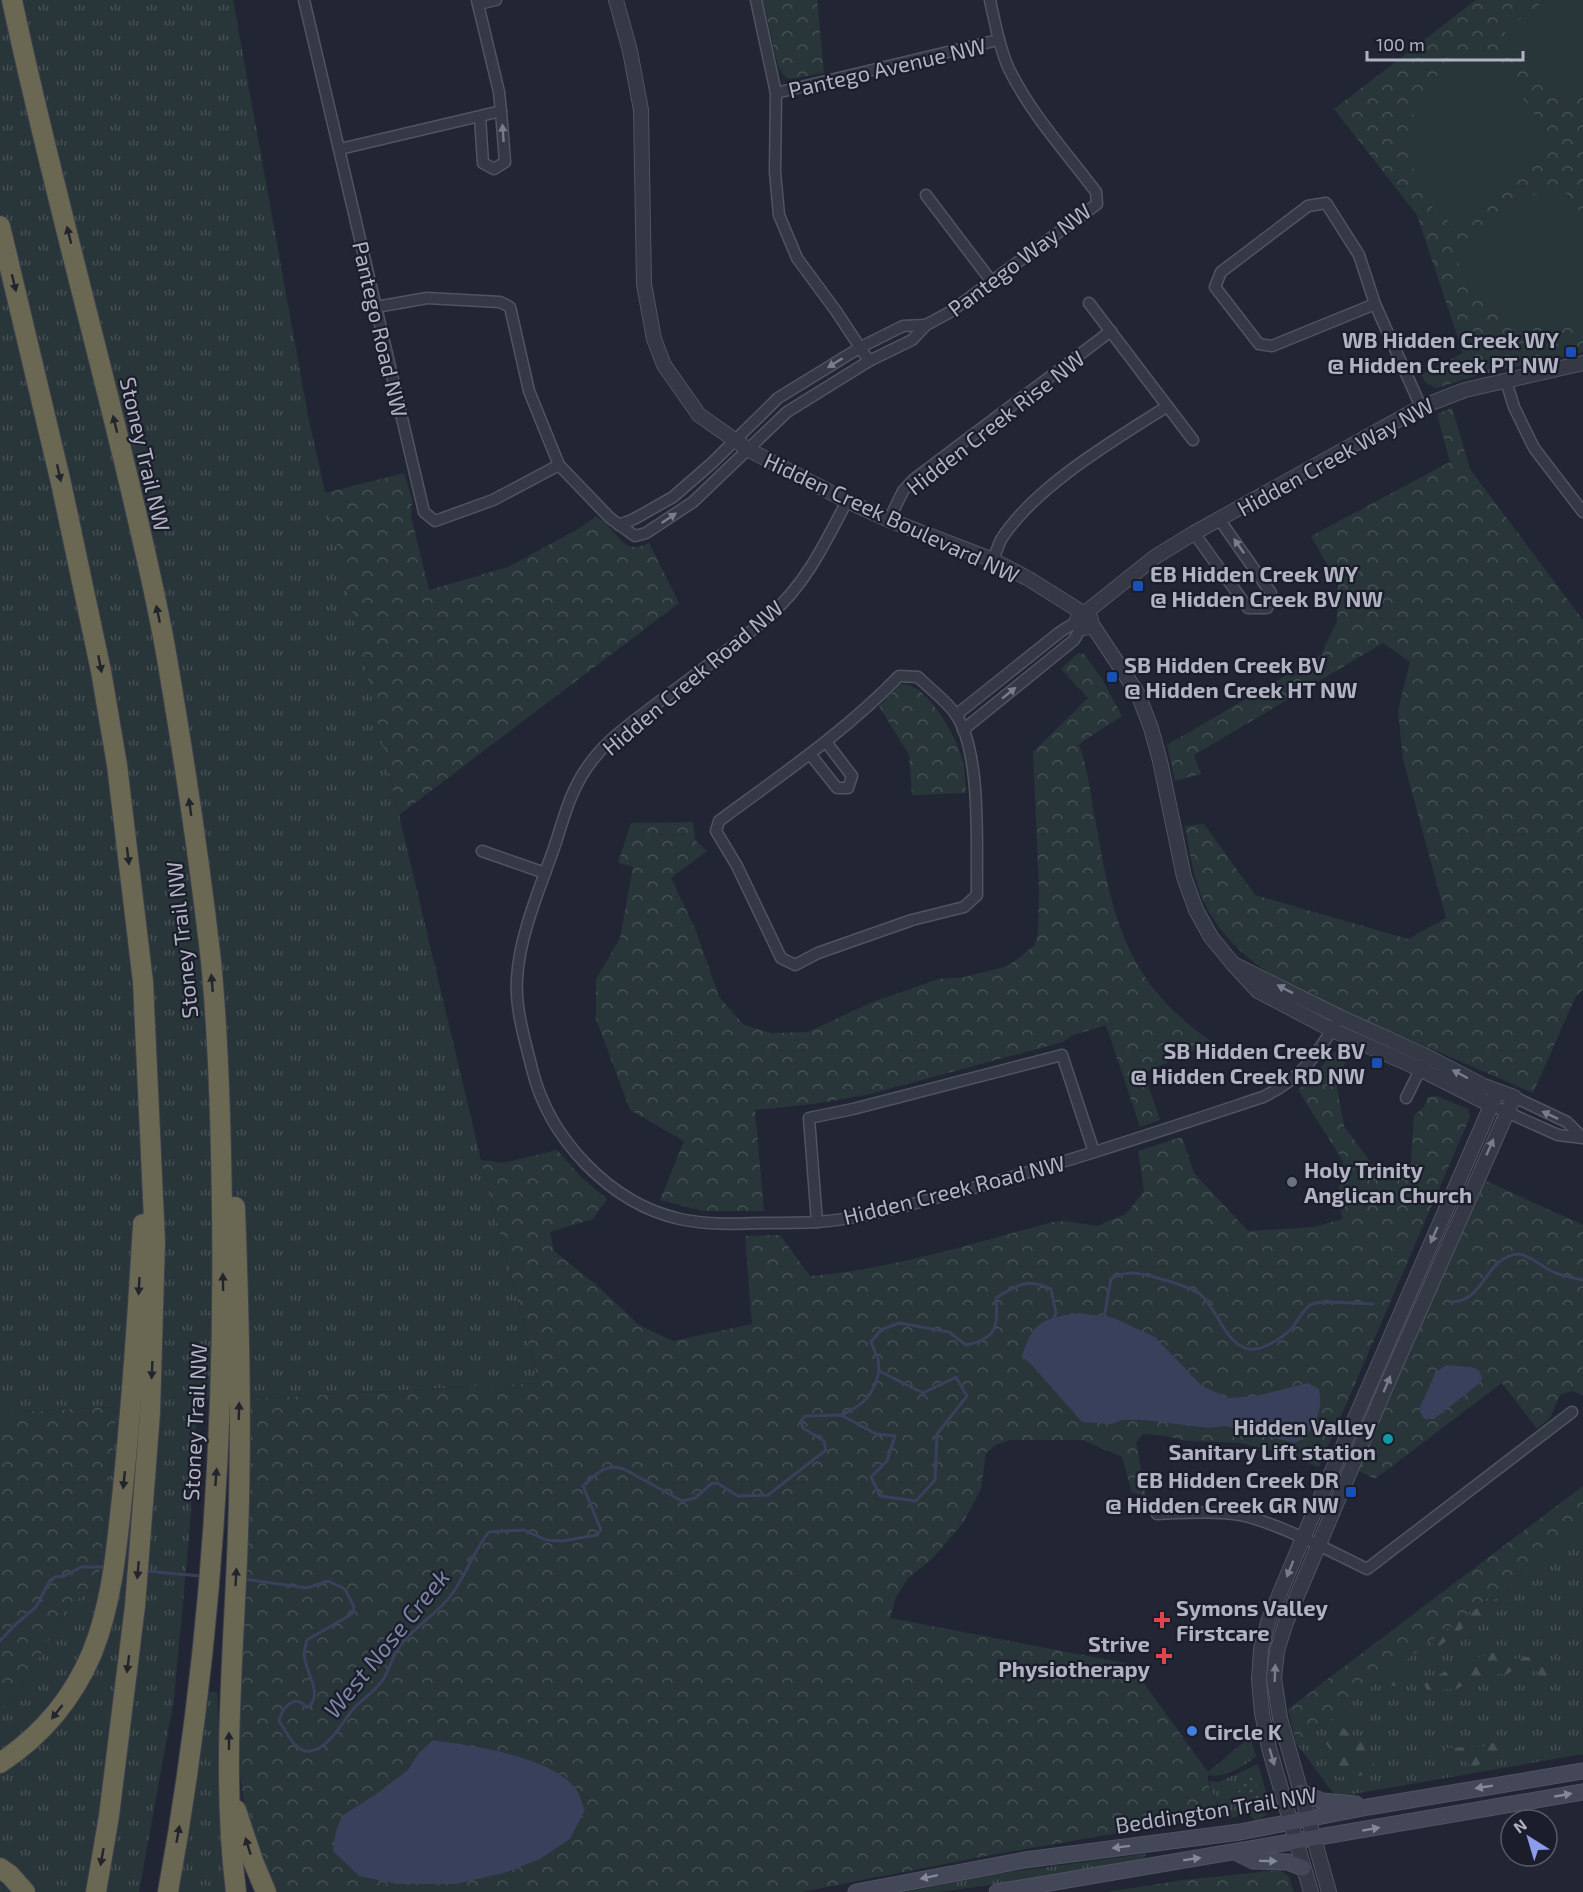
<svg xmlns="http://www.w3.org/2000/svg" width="1583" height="1892" font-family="'Exo 2',sans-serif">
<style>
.grass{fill:url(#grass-tufts)}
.forest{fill:url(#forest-firs)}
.park{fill:url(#park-crowns)}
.garden{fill:url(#garden-dots)}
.pitch{fill:#283539}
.water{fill:#39405c}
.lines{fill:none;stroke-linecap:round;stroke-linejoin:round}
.stream{stroke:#39405c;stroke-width:3}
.minor-casing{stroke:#505360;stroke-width:13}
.tertiary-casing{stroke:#505360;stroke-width:16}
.secondary-casing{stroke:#505360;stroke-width:17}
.motorway-casing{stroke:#3d404d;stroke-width:22}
.minor{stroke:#353845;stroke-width:10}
.tertiary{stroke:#353845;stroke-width:14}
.secondary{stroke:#444758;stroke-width:15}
.motorway{stroke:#6a6753;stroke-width:20}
.oneway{fill:#797c8a}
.oneway2{fill:#23252e}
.oneway3{fill:#858898}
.transit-dot{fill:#1a4fb4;stroke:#1b1e2a;stroke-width:2}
.worship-dot{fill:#6b7280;stroke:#1b1e2a;stroke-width:2}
.culture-dot{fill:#0f9aa8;stroke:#1b1e2a;stroke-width:2}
.health-dot{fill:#e0444e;stroke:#1b1e2a;stroke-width:2}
.shop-dot{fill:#3f7fe0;stroke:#1b1e2a;stroke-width:2}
.labels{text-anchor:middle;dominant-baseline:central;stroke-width:4.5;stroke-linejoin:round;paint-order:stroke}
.street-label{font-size:22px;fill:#b0b3c2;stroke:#1b1e2a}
.poi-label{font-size:22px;font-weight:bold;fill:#b0b3c2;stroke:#1b1e2a;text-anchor:end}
.water-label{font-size:24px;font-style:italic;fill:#7c84a7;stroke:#1b1e2a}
</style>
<defs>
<pattern id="grass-tufts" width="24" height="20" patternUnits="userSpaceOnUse" patternTransform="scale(1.5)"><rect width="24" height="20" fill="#283539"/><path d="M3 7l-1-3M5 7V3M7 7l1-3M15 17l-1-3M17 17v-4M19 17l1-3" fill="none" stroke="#455054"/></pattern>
<pattern id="forest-firs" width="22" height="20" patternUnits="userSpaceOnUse" patternTransform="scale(1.5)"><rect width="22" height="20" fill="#283539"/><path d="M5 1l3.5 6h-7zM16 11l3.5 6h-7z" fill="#455054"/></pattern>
<pattern id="park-crowns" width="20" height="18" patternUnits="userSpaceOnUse" patternTransform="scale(1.5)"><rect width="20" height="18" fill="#283539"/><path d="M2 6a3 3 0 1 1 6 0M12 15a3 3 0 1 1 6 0" fill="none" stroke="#455054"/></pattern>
<pattern id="garden-dots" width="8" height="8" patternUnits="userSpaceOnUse" patternTransform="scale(1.5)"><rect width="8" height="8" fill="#283539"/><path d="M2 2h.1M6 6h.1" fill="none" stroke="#455054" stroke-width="1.8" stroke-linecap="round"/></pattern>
</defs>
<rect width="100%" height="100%" fill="#222634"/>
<!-- grass -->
<g class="grass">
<polygon points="0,0 233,0 309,421 399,815 481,1160 539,1383 249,1399 198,1399 189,1538 174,1698 139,1892 0,1892 0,1711 14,1696 30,1674 68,1605 98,1587 117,1407 0,1413"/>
<polygon points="1583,1526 1583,1754 1336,1797 1296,1743"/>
<polygon points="209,1692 217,1692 229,1892 179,1892"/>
<path d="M1250,1737L1256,1756C1245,1766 1223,1779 1208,1775V1772Z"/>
<polygon points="1258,1764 1269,1803 1264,1812 1267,1815 1256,1821 1249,1814 1227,1819 1222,1815 1208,1781 1219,1782"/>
<polygon points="1145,1854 1145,1858 1083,1872 939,1892 906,1892 989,1875"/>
</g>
<!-- forest -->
<g class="forest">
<polygon points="1583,1517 1583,1526 1399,1665 1402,1670 1399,1686 1382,1685 1379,1681 1346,1705 1353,1714 1351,1721 1345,1722 1342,1727 1365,1745 1364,1757 1374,1764 1375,1771 1366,1775 1337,1777 1333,1772 1341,1759 1339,1753 1330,1749 1325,1742 1332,1716 1345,1706 1342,1701"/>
<polygon points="1504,1595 1510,1598 1512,1603 1510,1607 1472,1621 1437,1648 1432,1645 1433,1641 1476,1609"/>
<polygon points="1499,1651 1515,1659 1540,1655 1544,1657 1549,1672 1548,1677 1542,1678 1535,1668 1530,1666 1516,1668 1507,1674 1491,1674 1474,1678 1457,1689 1427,1690 1424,1684 1461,1662"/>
<polygon points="1526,1729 1532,1737 1491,1765 1485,1758 1477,1767 1472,1768 1465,1761 1445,1752 1446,1748 1488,1746 1497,1740 1513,1738"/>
</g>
<!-- park -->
<g class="park">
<polygon points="763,0 817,0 824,73 789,79 782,73 778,66"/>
<polygon points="1476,0 1583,0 1583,352 1482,374 1436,388 1426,383 1421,375 1463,353 1417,215 1334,109"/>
<path d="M1452,408L1470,469L1583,620V989L1576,996L1533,1093C1487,1073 1441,1053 1395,1033C1331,1006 1255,981 1215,921C1195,893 1191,858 1185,826L1204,824L1255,895L1408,939L1446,918L1403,759L1398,710L1410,662L1383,643L1194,755L1201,774L1175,781L1167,745L1321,655L1337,621L1338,583L1311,536L1450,462L1437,414Z"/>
<path d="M404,473L412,499L411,516L429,590L508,567L580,528L596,516C601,520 607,524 611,529C624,543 627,553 649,543L679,603L399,815L325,493Z"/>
<path d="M1078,653L1084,654L1102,679L1122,716L1079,744C1088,769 1091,797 1096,824C1113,920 1127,983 1212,1042L1144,1073L1160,1120L1140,1127L1106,1025L1071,1036L1063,1042L866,1095L814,1104L755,1110L764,1211H703L660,1200L684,1141L630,1110L596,1019V979L620,938L633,867L618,863L631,823L693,822L695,840L707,851L671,878L696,931L719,997L744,1025L772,1033L808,1032L870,1003L939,979L965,977L1008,966L1035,945L1038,931L1039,890L1033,752L1088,698L1061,669Z"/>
<path d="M901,684C925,682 953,731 960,752C965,765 965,779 966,793L912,795L909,755L879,706Z"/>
<path d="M1342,1050L1348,1053L1337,1088L1344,1126L1380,1175L1410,1178L1414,1115L1424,1107L1428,1097L1437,1096L1468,1109L1470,1117L1319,1467L1274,1451L1240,1443L1187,1441L1165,1436L1143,1434L1136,1442L1146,1497L1132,1492L1122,1457L1083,1440H1009L996,1445L986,1453L981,1489L963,1523L931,1560L908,1578L896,1597L890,1618L1130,1664L1208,1772V1784L1222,1815L991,1855L801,1892H275L248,1828L238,1763L236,1664L246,1602L241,1554L249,1399L539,1383L481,1160L503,1163L557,1150L582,1178L607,1199L593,1219L550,1232L554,1251L601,1289L639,1325L673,1341L752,1324L745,1236L780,1235L810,1276C893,1269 973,1243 1053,1222L1065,1221L1097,1226L1126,1214L1144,1191L1138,1151L1182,1137L1194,1173L1248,1231L1313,1227L1343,1219L1337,1199L1343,1161L1298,1090L1313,1076L1333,1053Z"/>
<polygon points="1482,1179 1583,1225 1583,1395 1571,1391 1560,1395 1550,1418 1537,1429 1502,1383 1375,1479 1357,1470"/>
<polygon points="117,1407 98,1587 68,1605 30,1674 14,1696 0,1711 0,1413"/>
<polygon points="1583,1486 1583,1526 1296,1743 1288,1709"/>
<polygon points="1280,1870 1289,1877 1294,1892 1106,1892 1184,1880"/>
</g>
<!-- garden -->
<polygon class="garden" points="1249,1777 1255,1778 1257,1788 1261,1793 1253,1810 1244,1807 1236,1795"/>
<!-- pitch -->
<g class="pitch">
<polygon points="1545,0 1583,0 1583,89 1561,105 1504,31"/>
<polygon points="1485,46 1555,143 1551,152 1457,229 1432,207 1415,178 1409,145 1414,112 1430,82 1455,59"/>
<polygon points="1549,184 1561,186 1583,217 1583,325 1550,330 1518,324 1490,309 1468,285 1455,255"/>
</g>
<!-- water -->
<g class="water">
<path d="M1079,1313L1114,1318L1155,1337L1202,1386L1229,1398L1256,1396L1308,1383L1319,1389C1324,1409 1314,1434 1295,1443L1225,1426L1208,1428L1144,1420H1122L1112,1424L1082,1422L1031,1364L1022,1357C1032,1321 1044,1318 1079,1313Z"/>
<polygon points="1446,1365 1471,1367 1479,1370 1482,1378 1480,1383 1434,1419 1424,1419 1419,1410 1435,1373"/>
<path d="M433,1740C472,1746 550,1755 576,1789C580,1794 582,1804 585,1810L570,1839L540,1859L504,1873L456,1884H397L359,1876L333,1851L336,1831L342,1816L376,1794L408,1770L418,1754Z"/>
</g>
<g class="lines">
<!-- stream -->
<g class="stream">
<path d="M1452,1302C1485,1301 1485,1257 1518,1254C1528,1254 1541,1266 1551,1271C1561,1276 1572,1278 1583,1280"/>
<path d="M1104,1318L1111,1279C1118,1275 1124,1273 1132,1273C1144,1273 1193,1287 1201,1295C1217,1309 1224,1340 1245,1348C1259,1354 1284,1337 1293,1327C1298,1320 1303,1310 1310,1305C1318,1299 1360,1304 1373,1304"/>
<path d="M841,1415C863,1406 874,1395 879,1371"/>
<polyline points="145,1571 201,1576"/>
<path d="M244,1579L307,1588L328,1581L345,1589L354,1607L352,1614L307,1640C305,1647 303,1653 305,1660C308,1675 322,1694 309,1707H306C294,1693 282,1708 279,1721C287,1732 295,1753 310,1751C316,1750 322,1747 326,1743C338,1733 345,1718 355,1707C365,1697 376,1691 384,1678C390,1668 392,1656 400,1646C413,1627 437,1615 452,1594C466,1575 474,1550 489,1532L524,1530L546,1540L562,1541L597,1535L601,1530L583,1486C597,1474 605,1463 624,1469L682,1501L695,1498L711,1484L717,1483L738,1496L768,1495L826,1450L824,1441L803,1428L801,1421L805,1416L841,1415L876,1434L895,1436L887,1461L871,1477L880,1496L916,1501L935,1480L937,1434L967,1396L956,1377L923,1393L879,1371L878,1359L871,1342L881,1330L899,1323L949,1332L966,1345C996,1339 999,1327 996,1298C1017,1285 1027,1278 1051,1289L1056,1313L1053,1320"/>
<polyline points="0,1641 15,1625 36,1607 49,1582 55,1577 64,1576 81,1567 106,1567"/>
</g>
<defs>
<g id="minor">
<polyline points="304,0 424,512 435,521 493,500 559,465"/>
<polyline points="756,0 776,93 775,172 779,215 797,258 836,311 869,361"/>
<polyline points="478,4 496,0"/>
<polyline points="776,93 998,40"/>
<polyline points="480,117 483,163 494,169 505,162 501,111"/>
<polyline points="340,149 501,111 499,92 477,0"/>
<polyline points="926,195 992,282"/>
<polyline points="1089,303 1193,440"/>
<polyline points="1375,304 1272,346 1259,344 1215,287 1221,272 1308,206 1326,203 1359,255 1375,304 1421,407"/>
<path d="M376,307L427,298L500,302L510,307L529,391L559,465L610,518L635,536L646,533L693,502L787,412L869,361L912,340L926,325L950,312L1097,204L1096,192C1066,152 1030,113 1008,67C999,46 995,23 990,0"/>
<polyline points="1506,381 1514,407 1534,448 1583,512"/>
<path d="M847,501C826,541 806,584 771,614C734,648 691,677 651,708C624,728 598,747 581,777C568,799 562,824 554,848C540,888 519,936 517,979C515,1009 525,1040 532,1069C549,1138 609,1203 680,1219C707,1225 735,1224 763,1223C781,1223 799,1223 817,1222C862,1219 907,1205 951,1194C1056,1166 1160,1131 1263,1097C1301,1078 1313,1060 1335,1025"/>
<polyline points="889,520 903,491 913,480 1111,331"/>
<polyline points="619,525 634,519 673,497 712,463 778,398 861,347 903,326 926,325"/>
<polyline points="1194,533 1248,608 1267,608 1271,593 1219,519"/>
<path d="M993,560C996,553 998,545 1002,538C1037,485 1113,441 1166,407"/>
<path d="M899,676L918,677C930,689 948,702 957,716C982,757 976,847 977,895L964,907L912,920L818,953L795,965L781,958L737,866L716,831L719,821C781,775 845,732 899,676Z"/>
<polyline points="956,715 1060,632 1076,622"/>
<polyline points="963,730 1074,640 1081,628"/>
<polyline points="810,754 837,788 848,788 852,776 826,742"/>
<polyline points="482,851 545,873"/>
<polyline points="1514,1097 1567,1122 1583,1138"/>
<polyline points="1406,1098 1423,1064"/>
<polyline points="1491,1105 1558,1135 1583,1138"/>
<polyline points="817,1222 809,1118 853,1109 1062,1055 1094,1152"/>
<path d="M1157,1514C1182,1513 1225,1510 1249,1517C1290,1529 1328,1550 1367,1569L1572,1412"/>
</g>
<g id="tertiary">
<polyline points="616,0 630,51 641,110 644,284 654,339 664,365 699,415 749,450 847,501 889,520 993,560 1029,579 1083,613"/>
<polyline points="1085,613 1155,557 1194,533 1421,407 1465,390 1583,363"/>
<circle cx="1084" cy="621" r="7"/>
<polyline points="1091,623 1138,694 1151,728 1160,761 1184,877 1196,910 1211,937 1233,964 1258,991 1332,1030 1420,1069 1491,1105"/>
<polyline points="1233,964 1340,1017 1426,1056 1484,1086 1514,1097 1385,1389 1286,1622 1277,1651 1274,1678 1280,1718 1329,1892"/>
<polyline points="1311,1892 1269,1748 1262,1713 1259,1680 1261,1649 1269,1619 1303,1538 1497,1092"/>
</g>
<g id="secondary">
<polyline points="1301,1792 1322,1801 1356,1804"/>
<polyline points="1235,1852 1253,1861 1288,1862 1303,1868"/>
<polyline points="856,1892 1025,1860 1240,1832 1368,1807 1583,1771"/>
<polyline points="997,1892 1583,1792"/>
</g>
<g id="motorway">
<path d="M12,0C44,151 85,300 121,449C137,515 153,581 165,647C183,751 199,856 211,961C219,1044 221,1128 222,1211C225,1439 209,1668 168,1892"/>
<polyline points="0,226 61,483 101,671 117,765 143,982 155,1241 150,1413 135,1606 109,1816 96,1892"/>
<path d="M235,1207C239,1316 242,1425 238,1534C234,1653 221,1773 236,1892"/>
<path d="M0,1763C41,1736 73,1698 92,1653C113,1601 117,1543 123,1488C132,1400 138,1312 143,1224"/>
<polyline points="236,1810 253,1861 266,1892"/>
<polyline points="0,1868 10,1875 25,1892"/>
</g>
</defs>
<!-- minor casing -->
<use href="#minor" class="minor-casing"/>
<!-- tertiary casing -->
<use href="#tertiary" class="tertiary-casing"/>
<!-- secondary casing -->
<use href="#secondary" class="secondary-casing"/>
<!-- motorway casing -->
<use href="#motorway" class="motorway-casing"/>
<!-- minor -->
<use href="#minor" class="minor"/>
<!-- tertiary -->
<use href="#tertiary" class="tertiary"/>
<!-- secondary -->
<use href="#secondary" class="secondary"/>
<!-- motorway -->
<use href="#motorway" class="motorway"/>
</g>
<!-- one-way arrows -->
<defs><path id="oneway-solid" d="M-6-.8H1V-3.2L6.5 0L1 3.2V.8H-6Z" transform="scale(1.5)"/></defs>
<g class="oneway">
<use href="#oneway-solid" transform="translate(503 133) rotate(-94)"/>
<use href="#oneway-solid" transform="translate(835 363) rotate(148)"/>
<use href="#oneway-solid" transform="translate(669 518) rotate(-34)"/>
<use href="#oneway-solid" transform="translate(1239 546) rotate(-125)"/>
<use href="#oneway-solid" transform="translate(1009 693) rotate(-39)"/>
<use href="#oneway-solid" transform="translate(1285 989) rotate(-153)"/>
<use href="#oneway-solid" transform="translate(1460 1074) rotate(-152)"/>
<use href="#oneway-solid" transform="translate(1550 1115) rotate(-155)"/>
<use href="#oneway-solid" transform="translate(1490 1147) rotate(-66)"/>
<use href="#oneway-solid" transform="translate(1434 1235) rotate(114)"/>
<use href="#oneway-solid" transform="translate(1387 1384) rotate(-67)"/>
<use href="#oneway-solid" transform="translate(1290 1569) rotate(112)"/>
<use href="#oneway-solid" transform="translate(1275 1673) rotate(-88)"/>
<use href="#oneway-solid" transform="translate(1272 1757) rotate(74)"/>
</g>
<g class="oneway2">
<use href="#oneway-solid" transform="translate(69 235) rotate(-104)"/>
<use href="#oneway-solid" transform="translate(14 283) rotate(76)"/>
<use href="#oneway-solid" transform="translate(115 424) rotate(-104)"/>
<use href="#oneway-solid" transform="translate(59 473) rotate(77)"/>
<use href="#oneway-solid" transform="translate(158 614) rotate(-102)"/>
<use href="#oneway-solid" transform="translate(100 664) rotate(79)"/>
<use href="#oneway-solid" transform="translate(190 807) rotate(-98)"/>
<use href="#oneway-solid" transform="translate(128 856) rotate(83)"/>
<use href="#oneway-solid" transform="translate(212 983) rotate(-95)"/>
<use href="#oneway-solid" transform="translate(223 1282) rotate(-91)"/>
<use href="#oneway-solid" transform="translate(139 1286) rotate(93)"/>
<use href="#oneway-solid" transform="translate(152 1370) rotate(93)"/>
<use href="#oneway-solid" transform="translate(239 1411) rotate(-88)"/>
<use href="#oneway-solid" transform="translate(216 1477) rotate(-86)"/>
<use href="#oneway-solid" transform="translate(124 1480) rotate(96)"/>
<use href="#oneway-solid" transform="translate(138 1570) rotate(95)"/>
<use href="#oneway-solid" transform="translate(236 1577) rotate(-87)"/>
<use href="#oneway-solid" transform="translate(128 1664) rotate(97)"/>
<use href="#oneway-solid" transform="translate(57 1712) rotate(128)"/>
<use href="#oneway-solid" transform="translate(229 1741) rotate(-90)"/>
<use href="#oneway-solid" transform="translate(178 1834) rotate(-80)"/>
<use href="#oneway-solid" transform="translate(248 1846) rotate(-107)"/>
<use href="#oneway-solid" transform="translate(102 1857) rotate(100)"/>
</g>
<g class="oneway3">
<use href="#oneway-solid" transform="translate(1484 1787) rotate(171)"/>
<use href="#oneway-solid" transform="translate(1563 1795) rotate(-10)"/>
<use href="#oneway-solid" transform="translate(1371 1829) rotate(-10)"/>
<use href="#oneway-solid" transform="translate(1121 1847) rotate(173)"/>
<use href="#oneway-solid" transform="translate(1192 1859) rotate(-9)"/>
<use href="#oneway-solid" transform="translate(1268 1861) rotate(1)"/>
<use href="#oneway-solid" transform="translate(929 1877) rotate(168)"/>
</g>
<!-- markers -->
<g class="transit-dot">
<rect x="1565" y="346" width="12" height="12" rx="3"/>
<rect x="1132" y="580" width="12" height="12" rx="3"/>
<rect x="1106" y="671" width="12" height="12" rx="3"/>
<rect x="1371" y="1057" width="12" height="12" rx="3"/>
<rect x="1345" y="1486" width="12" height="12" rx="3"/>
</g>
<circle class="worship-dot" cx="1292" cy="1182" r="6"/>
<circle class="culture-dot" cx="1388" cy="1439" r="6"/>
<g class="health-dot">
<path d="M1159 1611h6v6h6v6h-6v6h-6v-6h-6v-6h6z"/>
<path d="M1161 1647h6v6h6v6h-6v6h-6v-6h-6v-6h6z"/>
</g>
<circle class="shop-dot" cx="1192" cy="1731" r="6"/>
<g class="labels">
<!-- street labels -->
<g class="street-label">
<text transform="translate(887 67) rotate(-13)">Pantego Avenue NW</text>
<text transform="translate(1019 259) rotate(-37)">Pantego Way NW</text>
<text transform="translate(381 329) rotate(77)">Pantego Road NW</text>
<text transform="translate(995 422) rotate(-38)">Hidden Creek Rise NW</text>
<text transform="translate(146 454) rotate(77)">Stoney Trail NW</text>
<text transform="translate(1335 456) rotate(-29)">Hidden Creek Way NW</text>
<text transform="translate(892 517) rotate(25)">Hidden Creek Boulevard NW</text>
<text transform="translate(692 677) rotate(-40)">Hidden Creek Road NW</text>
<text transform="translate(181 940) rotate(-96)">Stoney Trail NW</text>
<text transform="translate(954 1189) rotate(-14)">Hidden Creek Road NW</text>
<text transform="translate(194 1422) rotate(-87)">Stoney Trail NW</text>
<text transform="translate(1216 1809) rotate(-9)">Beddington Trail NW</text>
</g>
<!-- poi labels -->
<g class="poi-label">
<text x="1559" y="339">WB Hidden Creek WY<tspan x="1559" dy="25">@ Hidden Creek PT NW</tspan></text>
<text x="1150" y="573" text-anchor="start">EB Hidden Creek WY<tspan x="1150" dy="25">@ Hidden Creek BV NW</tspan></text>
<text x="1124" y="664" text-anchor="start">SB Hidden Creek BV<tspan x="1124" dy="25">@ Hidden Creek HT NW</tspan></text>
<text x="1365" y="1050">SB Hidden Creek BV<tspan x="1365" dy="25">@ Hidden Creek RD NW</tspan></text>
<text x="1304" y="1169" text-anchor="start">Holy Trinity<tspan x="1304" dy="25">Anglican Church</tspan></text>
<text x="1376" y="1426">Hidden Valley<tspan x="1376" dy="25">Sanitary Lift station</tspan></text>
<text x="1339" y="1479">EB Hidden Creek DR<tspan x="1339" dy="25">@ Hidden Creek GR NW</tspan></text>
<text x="1176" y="1607" text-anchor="start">Symons Valley<tspan x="1176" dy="25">Firstcare</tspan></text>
<text x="1150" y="1643">Strive<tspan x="1150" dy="25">Physiotherapy</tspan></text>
<text x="1204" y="1731" text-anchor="start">Circle K</text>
</g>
<!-- water labels -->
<g class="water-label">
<text transform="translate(386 1643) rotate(-51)">West Nose Creek</text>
</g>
</g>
<!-- north arrow -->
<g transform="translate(1529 1838) rotate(323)"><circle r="28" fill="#1b1e2a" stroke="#575a67" stroke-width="1.5"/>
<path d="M0-4.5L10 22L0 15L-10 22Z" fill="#8c9bea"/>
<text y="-9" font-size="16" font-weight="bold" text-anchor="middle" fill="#b0b3c2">N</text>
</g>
<!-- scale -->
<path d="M1367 51v9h156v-9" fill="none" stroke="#b0b3c2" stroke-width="3"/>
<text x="1376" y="51" font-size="18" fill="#b0b3c2" stroke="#1b1e2a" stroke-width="4.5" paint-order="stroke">100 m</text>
</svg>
